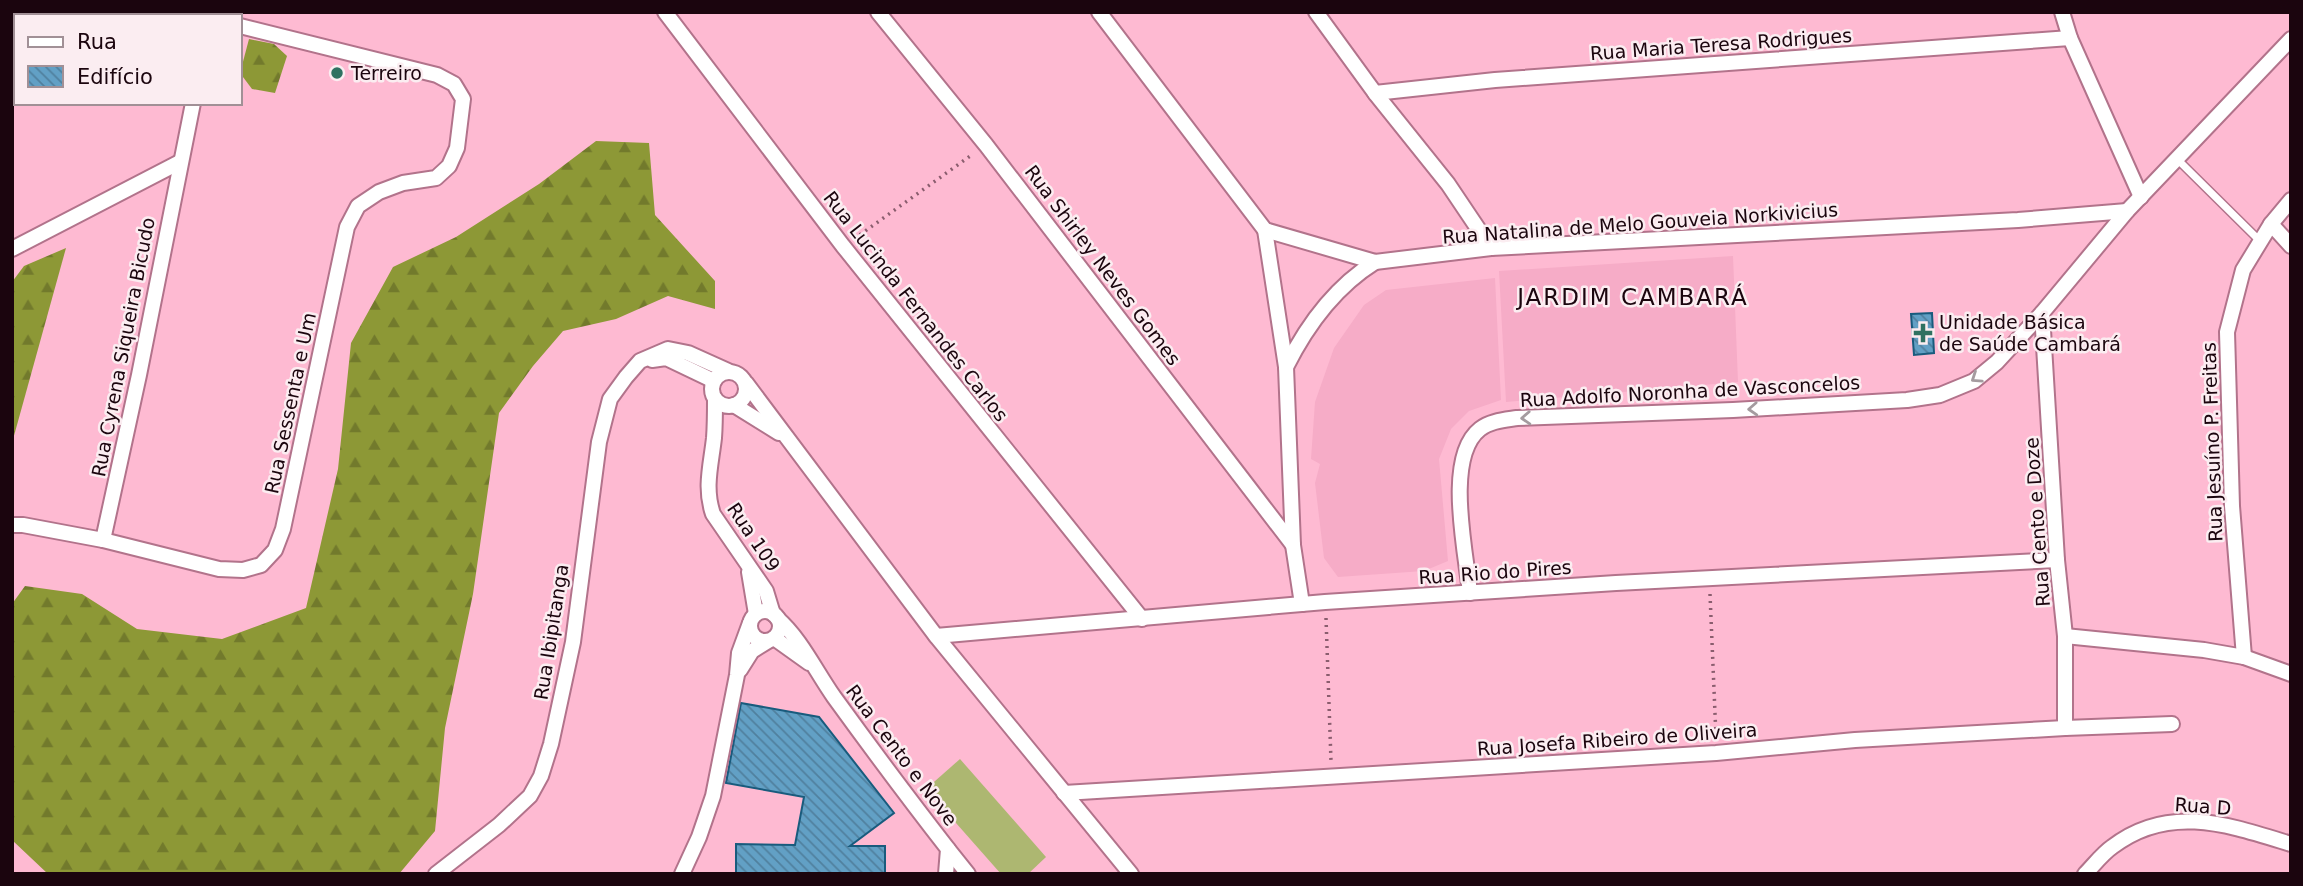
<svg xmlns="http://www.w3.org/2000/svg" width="2303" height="886" font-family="'DejaVu Sans',sans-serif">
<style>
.built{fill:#f6acc7}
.forest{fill:url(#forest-firs)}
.pitch{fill:#adb771}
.building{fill:url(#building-back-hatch);stroke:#195b7d;stroke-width:2}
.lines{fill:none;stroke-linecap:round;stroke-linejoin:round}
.lane-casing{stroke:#b2738b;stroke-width:10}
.street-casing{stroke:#b2738b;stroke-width:18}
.path{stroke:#8a5d6e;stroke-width:3.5;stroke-dasharray:2 5;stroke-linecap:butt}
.lane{stroke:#fff;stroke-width:7}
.street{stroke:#fff;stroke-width:14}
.oneway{stroke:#a49b9f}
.poi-dot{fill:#2f7161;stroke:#fbedf1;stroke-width:2.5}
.labels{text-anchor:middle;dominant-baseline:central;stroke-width:5;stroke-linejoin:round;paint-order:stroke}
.street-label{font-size:19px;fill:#1b050e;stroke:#fbedf1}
.poi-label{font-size:19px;fill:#1b050e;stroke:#fbedf1;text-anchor:start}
.quarter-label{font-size:23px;letter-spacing:2px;fill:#1b050e;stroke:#fbedf1}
</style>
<defs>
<pattern id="forest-firs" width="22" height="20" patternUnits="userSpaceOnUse" patternTransform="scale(1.75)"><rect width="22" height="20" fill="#8d9836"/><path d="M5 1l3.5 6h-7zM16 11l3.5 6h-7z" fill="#727a2c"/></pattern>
<pattern id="building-back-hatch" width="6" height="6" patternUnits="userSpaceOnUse" patternTransform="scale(1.75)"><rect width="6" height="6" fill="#62a0c5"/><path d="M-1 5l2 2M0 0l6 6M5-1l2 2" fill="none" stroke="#50809e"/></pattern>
</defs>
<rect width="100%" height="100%" fill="#febad2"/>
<!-- built -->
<g class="built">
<polygon points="1733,256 1738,382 1506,402 1499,271"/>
<polygon points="1495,278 1501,400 1469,411 1451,429 1439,459 1448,561 1424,571 1338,577 1324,558 1315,483 1320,464 1311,459 1315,402 1334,348 1364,305 1386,290"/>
</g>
<!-- forest -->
<g class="forest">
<polygon points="249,39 274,44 287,56 275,93 252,89 240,73"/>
<polygon points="596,141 649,143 655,215 715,281 715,309 668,296 616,319 563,331 533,366 499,413 473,594 445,728 435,831 399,874 48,874 12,840 12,604 25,586 82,594 137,629 222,639 306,608 338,469 351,343 393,267 456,237 539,184"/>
<polygon points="66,248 12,443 12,282 24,266"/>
</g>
<!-- pitch -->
<polygon class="pitch" points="960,759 1046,857 1028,874 1001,874 926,789"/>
<!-- building -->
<g class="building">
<polygon points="1932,313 1934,353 1914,355 1911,314"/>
<polygon points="741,703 819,717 894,813 850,846 885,846 885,874 736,874 736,844 795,845 804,797 726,783"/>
</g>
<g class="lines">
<defs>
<polyline id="lane" points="2177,159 2260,241"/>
<g id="street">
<polyline points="27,12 33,16"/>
<polyline points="665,12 843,246 1142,619"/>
<polyline points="878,12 986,145 1293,545"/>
<polyline points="1099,12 1265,230 1375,262 1491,248 2018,220 2127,211"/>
<polyline points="1316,12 1375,93 1448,184 1491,248"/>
<polyline points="2062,12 2070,38 2141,197"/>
<polyline points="92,16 98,12"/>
<polyline points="212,16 213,12"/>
<polyline points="12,60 16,58"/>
<polyline points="1375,93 1495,80 2070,38"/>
<polyline points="2271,224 2291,246"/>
<polyline points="1265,230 1286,367 1293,545 1302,604"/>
<polyline points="12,249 180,162"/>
<polyline points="2042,313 2057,560 2065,636 2065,728"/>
<polyline points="652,360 666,358 714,381"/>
<path d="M1286,367C1307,325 1335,287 1375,262"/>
<circle cx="729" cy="389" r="17"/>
<polyline points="746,383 936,636 1131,874"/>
<path d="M715,399C715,412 715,425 714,438C711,465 704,488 713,514L766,591L773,614"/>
<polyline points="734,405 779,433"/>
<polyline points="12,525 23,525 103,540 219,569 243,570 261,565 275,550 283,529 347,227 358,206 379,192 403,183 436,178 449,166 457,148 463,99 454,84 437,75 240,26"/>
<polyline points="103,540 139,375 193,103"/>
<polyline points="749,572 756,614"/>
<path d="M1470,593C1466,552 1444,457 1480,429C1490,421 1504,420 1517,418L1733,410L1907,400L1940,395L1974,381L1997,362L2042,313L2127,211L2291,39"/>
<circle cx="765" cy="626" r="15"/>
<path d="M777,618C801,639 815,670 834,697C871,748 909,799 948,849L946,874"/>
<polyline points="936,636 1325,602 1616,583 2057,560"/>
<polyline points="2065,636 2204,650 2244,657 2291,674"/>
<polyline points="774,638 809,663"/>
<polyline points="2244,657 2232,506 2227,332 2243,270 2271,224 2291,200"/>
<polyline points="740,670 752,651 768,641"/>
<polyline points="1064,793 1716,753 1855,740 2065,728 2172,724"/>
<polyline points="948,849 968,874"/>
<polyline points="436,874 499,825 530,796 541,776 551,744 573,642 599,442 610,399 626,377 640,361 668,349 688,353 728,371"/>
<polyline points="682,874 699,837 713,796 737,675 739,653 750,623"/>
<path d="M2085,874C2094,865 2102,854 2112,847C2169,803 2229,825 2291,844"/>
</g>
</defs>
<!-- lane casing -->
<use href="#lane" class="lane-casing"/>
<!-- street casing -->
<use href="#street" class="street-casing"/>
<!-- path -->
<g class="path">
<polyline points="854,239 973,154"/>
<polyline points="1710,594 1716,737"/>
<polyline points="1326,618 1331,761"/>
</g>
<!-- lane -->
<use href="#lane" class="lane"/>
<!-- street -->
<use href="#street" class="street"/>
</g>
<!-- one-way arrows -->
<defs><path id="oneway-chevron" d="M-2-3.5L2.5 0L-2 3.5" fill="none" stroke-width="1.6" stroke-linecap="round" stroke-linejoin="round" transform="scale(1.75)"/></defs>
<g class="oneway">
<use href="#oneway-chevron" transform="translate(1976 378) rotate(146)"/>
<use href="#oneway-chevron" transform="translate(1753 409) rotate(177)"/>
<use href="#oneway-chevron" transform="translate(1526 418) rotate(177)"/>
</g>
<!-- markers -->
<g class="poi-dot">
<circle cx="337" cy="73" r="7"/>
<path d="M1919.5 322.5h7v7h7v7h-7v7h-7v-7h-7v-7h7z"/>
</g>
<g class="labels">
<!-- street labels -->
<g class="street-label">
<text transform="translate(1721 44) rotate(-4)">Rua Maria Teresa Rodrigues</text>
<text transform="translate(1640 223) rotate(-4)">Rua Natalina de Melo Gouveia Norkivicius</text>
<text transform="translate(1103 265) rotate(53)">Rua Shirley Neves Gomes</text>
<text transform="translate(916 306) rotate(52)">Rua Lucinda Fernandes Carlos</text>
<text transform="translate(123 347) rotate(-79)">Rua Cyrena Siqueira Bicudo</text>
<text transform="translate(1690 391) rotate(-3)">Rua Adolfo Noronha de Vasconcelos</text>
<text transform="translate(290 403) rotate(-78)">Rua Sessenta e Um</text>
<text transform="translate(2212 442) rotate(-92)">Rua Jesuíno P. Freitas</text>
<text transform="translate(2037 522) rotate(-94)">Rua Cento e Doze</text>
<text transform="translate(754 537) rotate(56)">Rua 109</text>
<text transform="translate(1495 572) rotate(-4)">Rua Rio do Pires</text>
<text transform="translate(551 632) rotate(-81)">Rua Ibipitanga</text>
<text transform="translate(1617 739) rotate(-4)">Rua Josefa Ribeiro de Oliveira</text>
<text transform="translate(902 755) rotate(53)">Rua Cento e Nove</text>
<text transform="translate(2203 806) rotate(4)">Rua D</text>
</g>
<!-- poi labels -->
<g class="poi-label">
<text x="351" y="73">Terreiro</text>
<text x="1939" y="322">Unidade Básica<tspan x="1939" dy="22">de Saúde Cambará</tspan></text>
</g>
<!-- quarter labels -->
<g class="quarter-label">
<text x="1633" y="297">JARDIM CAMBARÁ</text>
</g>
</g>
<!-- border -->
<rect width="2303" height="886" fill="none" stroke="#1b050e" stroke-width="28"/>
<!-- legend -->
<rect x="14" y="14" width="228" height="91" fill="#fbedf1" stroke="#a19096" stroke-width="2"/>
<rect x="28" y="37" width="35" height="10" fill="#ffffff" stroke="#a19096" stroke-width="2"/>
<text x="77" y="49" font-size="21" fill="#1b050e">Rua</text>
<rect x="28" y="66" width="35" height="21" fill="url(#building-back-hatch)" stroke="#a19096" stroke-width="2"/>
<text x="77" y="84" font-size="21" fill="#1b050e">Edifício</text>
</svg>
